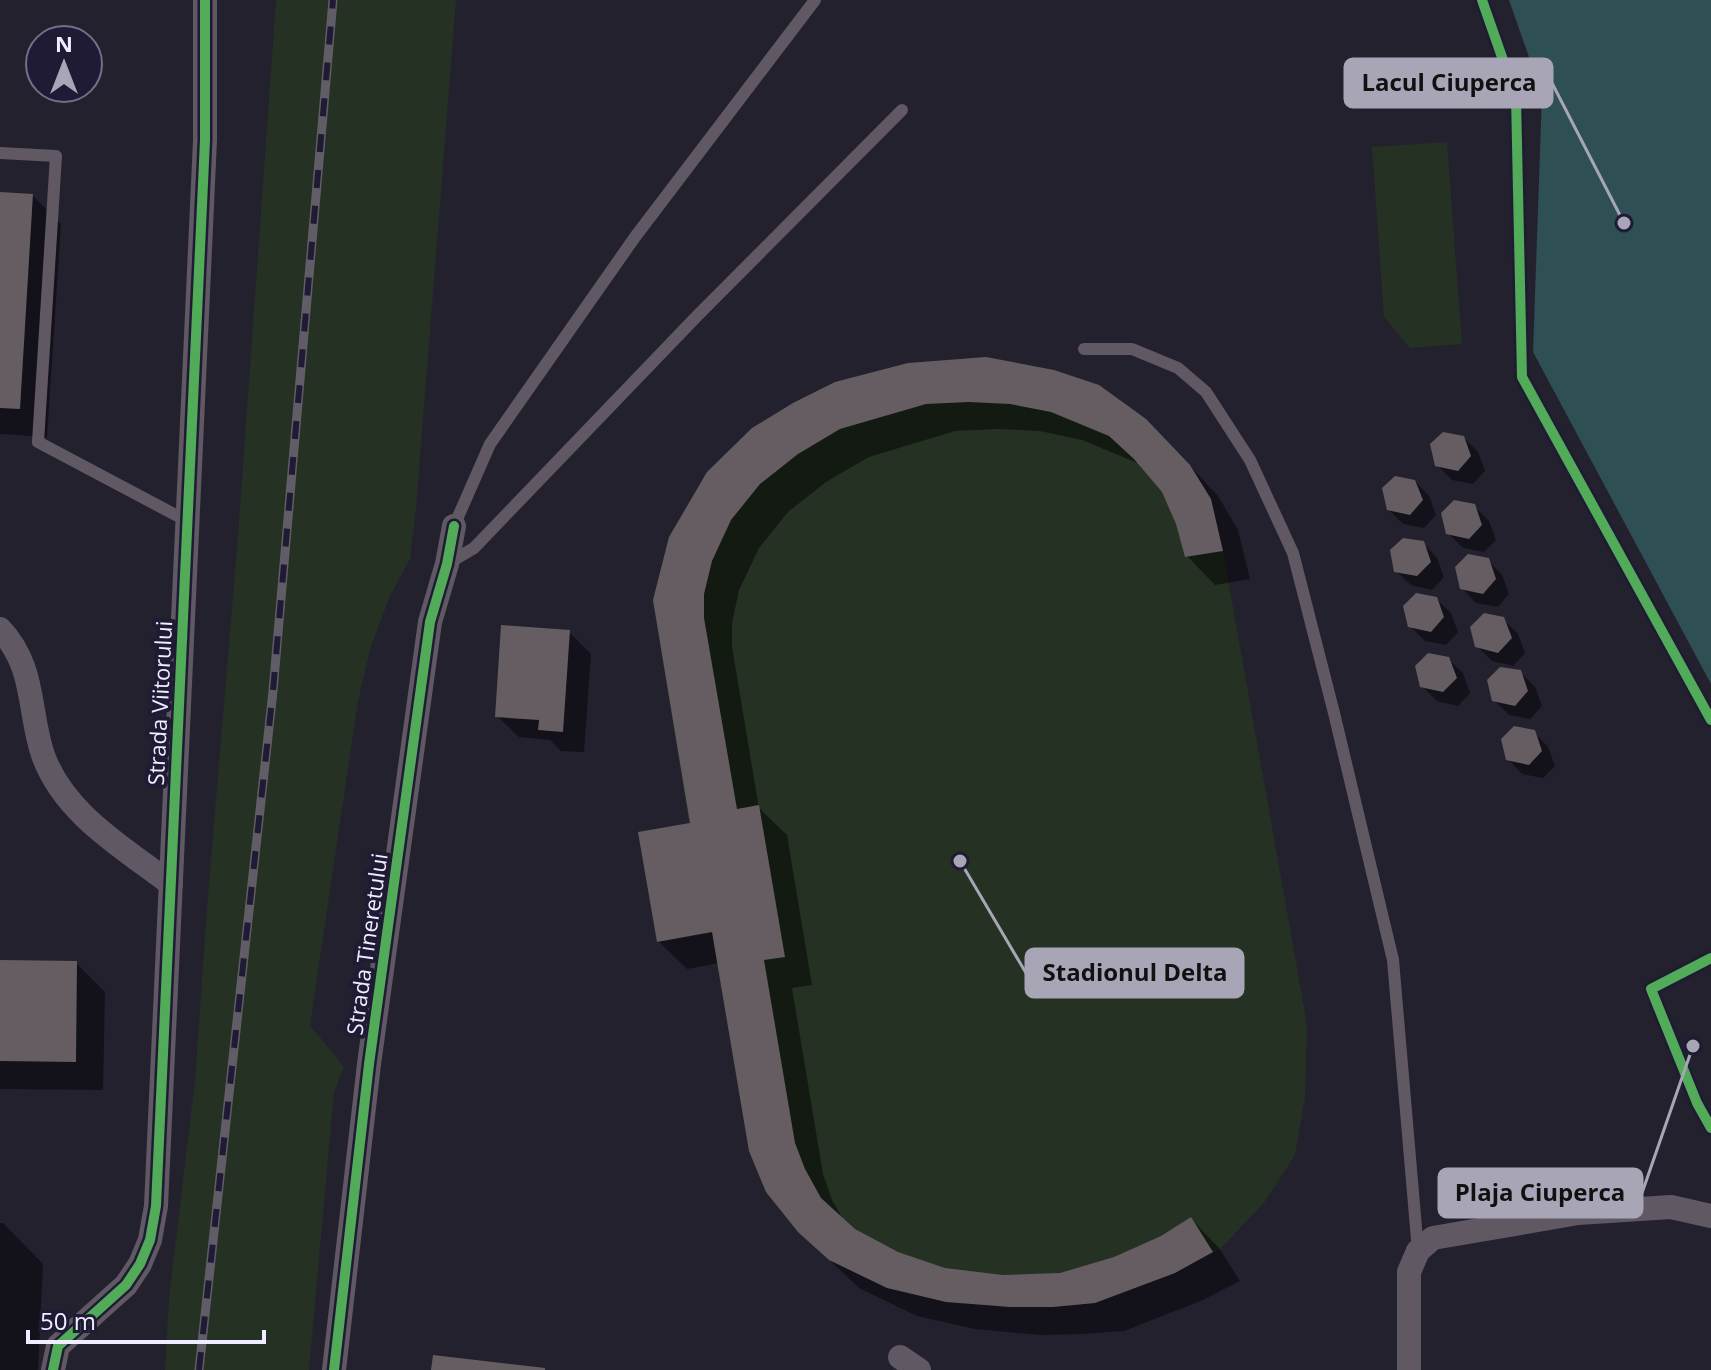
<svg xmlns="http://www.w3.org/2000/svg" width="1711" height="1370" font-family="'Open Sans',sans-serif">
<style>
.green{fill:#243123}
.water{fill:#2e4f53}
.shadow{fill:#0007}
.building{fill:#655d62}
.lines{fill:none;stroke-linecap:round;stroke-linejoin:round}
.lane{stroke:#605964;stroke-width:12}
.street{stroke:#605964;stroke-width:24}
.rail-casing{stroke:#615d67;stroke-width:9}
.rail{stroke:#201b35;stroke-width:6;stroke-dasharray:18;stroke-linecap:butt}
.cycleway-casing{stroke:#201b35;stroke-width:15}
.cycleway{stroke:#51ab58;stroke-width:10}
.labels{text-anchor:middle;dominant-baseline:central;stroke-width:8;stroke-linejoin:round;paint-order:stroke}
.street-label{font-size:22px;fill:#efedff;stroke:#201b35}
.leader{fill:none;stroke:#a8a6b6;stroke-width:3}
.callout-dot{fill:#a8a6b6;stroke:#201b35;stroke-width:3}
.callout{fill:#a8a6b6;stroke:#a8a6b6;stroke-width:3}
.callout-label{font-size:24px;text-anchor:middle;font-weight:bold;fill:#111}
</style>
<rect width="100%" height="100%" fill="#24212f"/>
<!-- green -->
<g class="green">
<polygon points="276,0 456,0 416,509 410,559 390,596 371,646 358,701 310,1025 344,1067 334,1092 309,1370 165,1370 169,1298 195,1080 207,908 238,536"/>
<polygon points="1447,142 1462,344 1410,348 1384,317 1372,147"/>
<polygon points="908,363 1054,370 1099,385 1146,419 1190,465 1223,551 1307,1024 1305,1098 1295,1155 1264,1203 1220,1249 1175,1273 1095,1303 1053,1307 1010,1307 946,1301 887,1288 829,1260 798,1232 766,1192 749,1151 712,933 657,942 638,832 689,823 653,600 669,537 707,472 752,428 793,403 835,382"/>
</g>
<!-- water -->
<polygon class="water" points="1509,0 1711,0 1711,684 1533,352 1542,94"/>
<!-- shadow -->
<g class="shadow">
<polygon points="0,194 33,196 61,224 47,437 0,434"/>
<polygon points="908,365 1175,450 1218,496 1238,530 1250,579 1215,585 1187,556 1178,523 1164,491 1140,464 1082,440 1040,431 998,429 955,431 869,457 826,482 788,512 759,548 739,590 732,623 732,647 759,808 787,835 812,985 792,988 823,1174 832,1200 846,1224 897,1254 945,1270 1002,1277 1061,1275 1115,1258 1162,1238 1191,1219 1219,1248 1240,1281 1203,1300 1124,1331 1083,1334 1040,1335 975,1329 917,1316 859,1288 799,1231 719,963 687,969 658,941 692,825 671,538"/>
<polygon points="1463,437 1478,452 1485,471 1473,484 1452,480 1437,465"/>
<polygon points="1415,481 1429,496 1436,515 1424,528 1403,524 1388,509"/>
<polygon points="1474,506 1489,521 1496,540 1484,552 1463,548 1448,533"/>
<polygon points="1423,543 1437,558 1444,577 1432,590 1411,585 1396,571"/>
<polygon points="1488,560 1502,575 1509,594 1498,607 1476,603 1462,588"/>
<polygon points="1436,599 1451,613 1458,632 1446,645 1425,641 1410,626"/>
<polygon points="1503,619 1518,634 1525,653 1513,666 1492,661 1477,646"/>
<polygon points="569,632 591,654 584,752 561,751 550,740 519,737 497,716"/>
<polygon points="1448,659 1463,673 1470,693 1458,706 1437,701 1422,686"/>
<polygon points="1520,672 1535,687 1542,706 1530,719 1509,715 1494,700"/>
<polygon points="1534,732 1548,747 1555,766 1543,778 1522,774 1508,759"/>
<polygon points="0,962 76,963 105,992 103,1090 0,1089"/>
<polygon points="0,1223 3,1223 43,1264 38,1370 0,1370"/>
</g>
<!-- building -->
<g class="building">
<polygon points="0,192 33,194 20,409 0,408"/>
<polygon points="986,357 1054,370 1099,385 1146,419 1190,465 1211,499 1223,551 1185,557 1176,524 1162,492 1134,459 1109,436 1051,412 1010,404 969,402 926,404 840,429 798,454 760,484 731,520 712,561 704,594 704,618 737,809 759,805 785,957 764,960 795,1143 805,1169 821,1198 855,1229 898,1252 945,1268 1003,1275 1060,1273 1114,1257 1161,1236 1191,1217 1213,1252 1175,1273 1095,1303 1053,1307 1010,1307 946,1302 887,1288 829,1260 798,1232 766,1192 749,1151 712,932 657,942 638,832 690,823 653,600 669,537 707,472 752,428 793,403 835,382 908,363"/>
<polygon points="1443,432 1464,436 1471,456 1458,471 1435,466 1430,444"/>
<polygon points="1395,476 1415,480 1423,500 1410,515 1387,510 1382,488"/>
<polygon points="1454,500 1475,504 1482,525 1469,539 1446,534 1441,513"/>
<polygon points="1403,538 1424,541 1431,562 1417,576 1394,572 1390,550"/>
<polygon points="1468,554 1489,558 1496,579 1483,594 1460,589 1455,567"/>
<polygon points="1416,593 1437,597 1444,617 1431,632 1408,627 1403,606"/>
<polygon points="1484,613 1504,617 1512,638 1498,653 1475,647 1470,627"/>
<polygon points="501,625 570,630 563,732 538,730 539,720 495,717"/>
<polygon points="1428,653 1449,657 1457,678 1443,692 1420,687 1415,666"/>
<polygon points="1500,667 1521,670 1528,691 1515,706 1492,701 1487,680"/>
<polygon points="1514,726 1535,730 1542,751 1529,765 1506,760 1501,739"/>
<polygon points="0,960 77,961 76,1062 0,1061"/>
<polygon points="433,1355 545,1368 545,1370 431,1370"/>
</g>
<g class="lines">
<!-- lane -->
<g class="lane">
<polyline points="0,153 56,156 38,442 187,521"/>
<polyline points="1084,349 1132,349 1178,368 1206,392 1250,460 1293,553 1334,713 1393,960 1418,1251"/>
<polyline points="454,526 490,444 635,237 815,0"/>
<polyline points="447,564 474,548 697,316 902,110"/>
</g>
<!-- street -->
<g class="street">
<path d="M0,629C36,667 28,711 43,755C64,814 124,848 171,884"/>
<polyline points="900,1357 919,1370"/>
<polyline points="53,1370 58,1346 126,1285 140,1264 150,1240 156,1206 205,140 205,0"/>
<polyline points="334,1370 369,1064 430,622 447,564 454,526"/>
<polyline points="1409,1370 1409,1272 1418,1251 1433,1238 1578,1213 1671,1207 1711,1216"/>
</g>
<defs>
<polyline id="rail" points="199,1370 273,691 333,0"/>
</defs>
<!-- rail casing -->
<use href="#rail" class="rail-casing"/>
<!-- rail -->
<use href="#rail" class="rail"/>
<defs>
<g id="cycleway">
<polyline points="1482,0 1516,97 1522,377 1711,720"/>
<polyline points="1711,958 1651,989 1697,1103 1711,1128"/>
<polyline points="53,1370 58,1346 126,1285 140,1264 150,1240 156,1206 205,140 205,0"/>
<polyline points="334,1370 369,1064 430,622 447,564 454,526"/>
</g>
</defs>
<!-- cycleway casing -->
<use href="#cycleway" class="cycleway-casing"/>
<!-- cycleway -->
<use href="#cycleway" class="cycleway"/>
</g>
<g class="labels">
<!-- street labels -->
<g class="street-label">
<text transform="translate(159 703) rotate(-87)">Strada Viitorului</text>
<text transform="translate(366 944) rotate(-82)">Strada Tineretului</text>
</g>
</g>
<!-- callouts -->
<path class="leader" d="M1624 223L1552 83M960 861L1026 973M1693 1046L1642 1193"/>
<g class="callout-dot">
<circle cx="1624" cy="223" r="8"/>
<circle cx="960" cy="861" r="8"/>
<circle cx="1693" cy="1046" r="8"/>
</g>
<g class="callout">
<rect x="1345" y="59" width="207" height="48" rx="8"/>
<rect x="1026" y="949" width="217" height="48" rx="8"/>
<rect x="1439" y="1169" width="203" height="48" rx="8"/>
</g>
<g class="callout-label">
<text x="1449" y="91">Lacul Ciuperca</text>
<text x="1135" y="981">Stadionul Delta</text>
<text x="1540" y="1201">Plaja Ciuperca</text>
</g>
<!-- north arrow -->
<g transform="translate(64 64)"><circle r="38" fill="#201b35" stroke="#736f86" stroke-width="2"/>
<path d="M0-6L14 30L0 20L-14 30Z" fill="#a8a6b6"/>
<text y="-12" font-size="22" font-weight="bold" text-anchor="middle" fill="#efedff">N</text>
</g>
<!-- scale -->
<path d="M28 1330v12h236v-12" fill="none" stroke="#efedff" stroke-width="4"/>
<text x="40" y="1330" font-size="24" fill="#efedff" stroke="#201b35" stroke-width="6" paint-order="stroke">50 m</text>
</svg>
